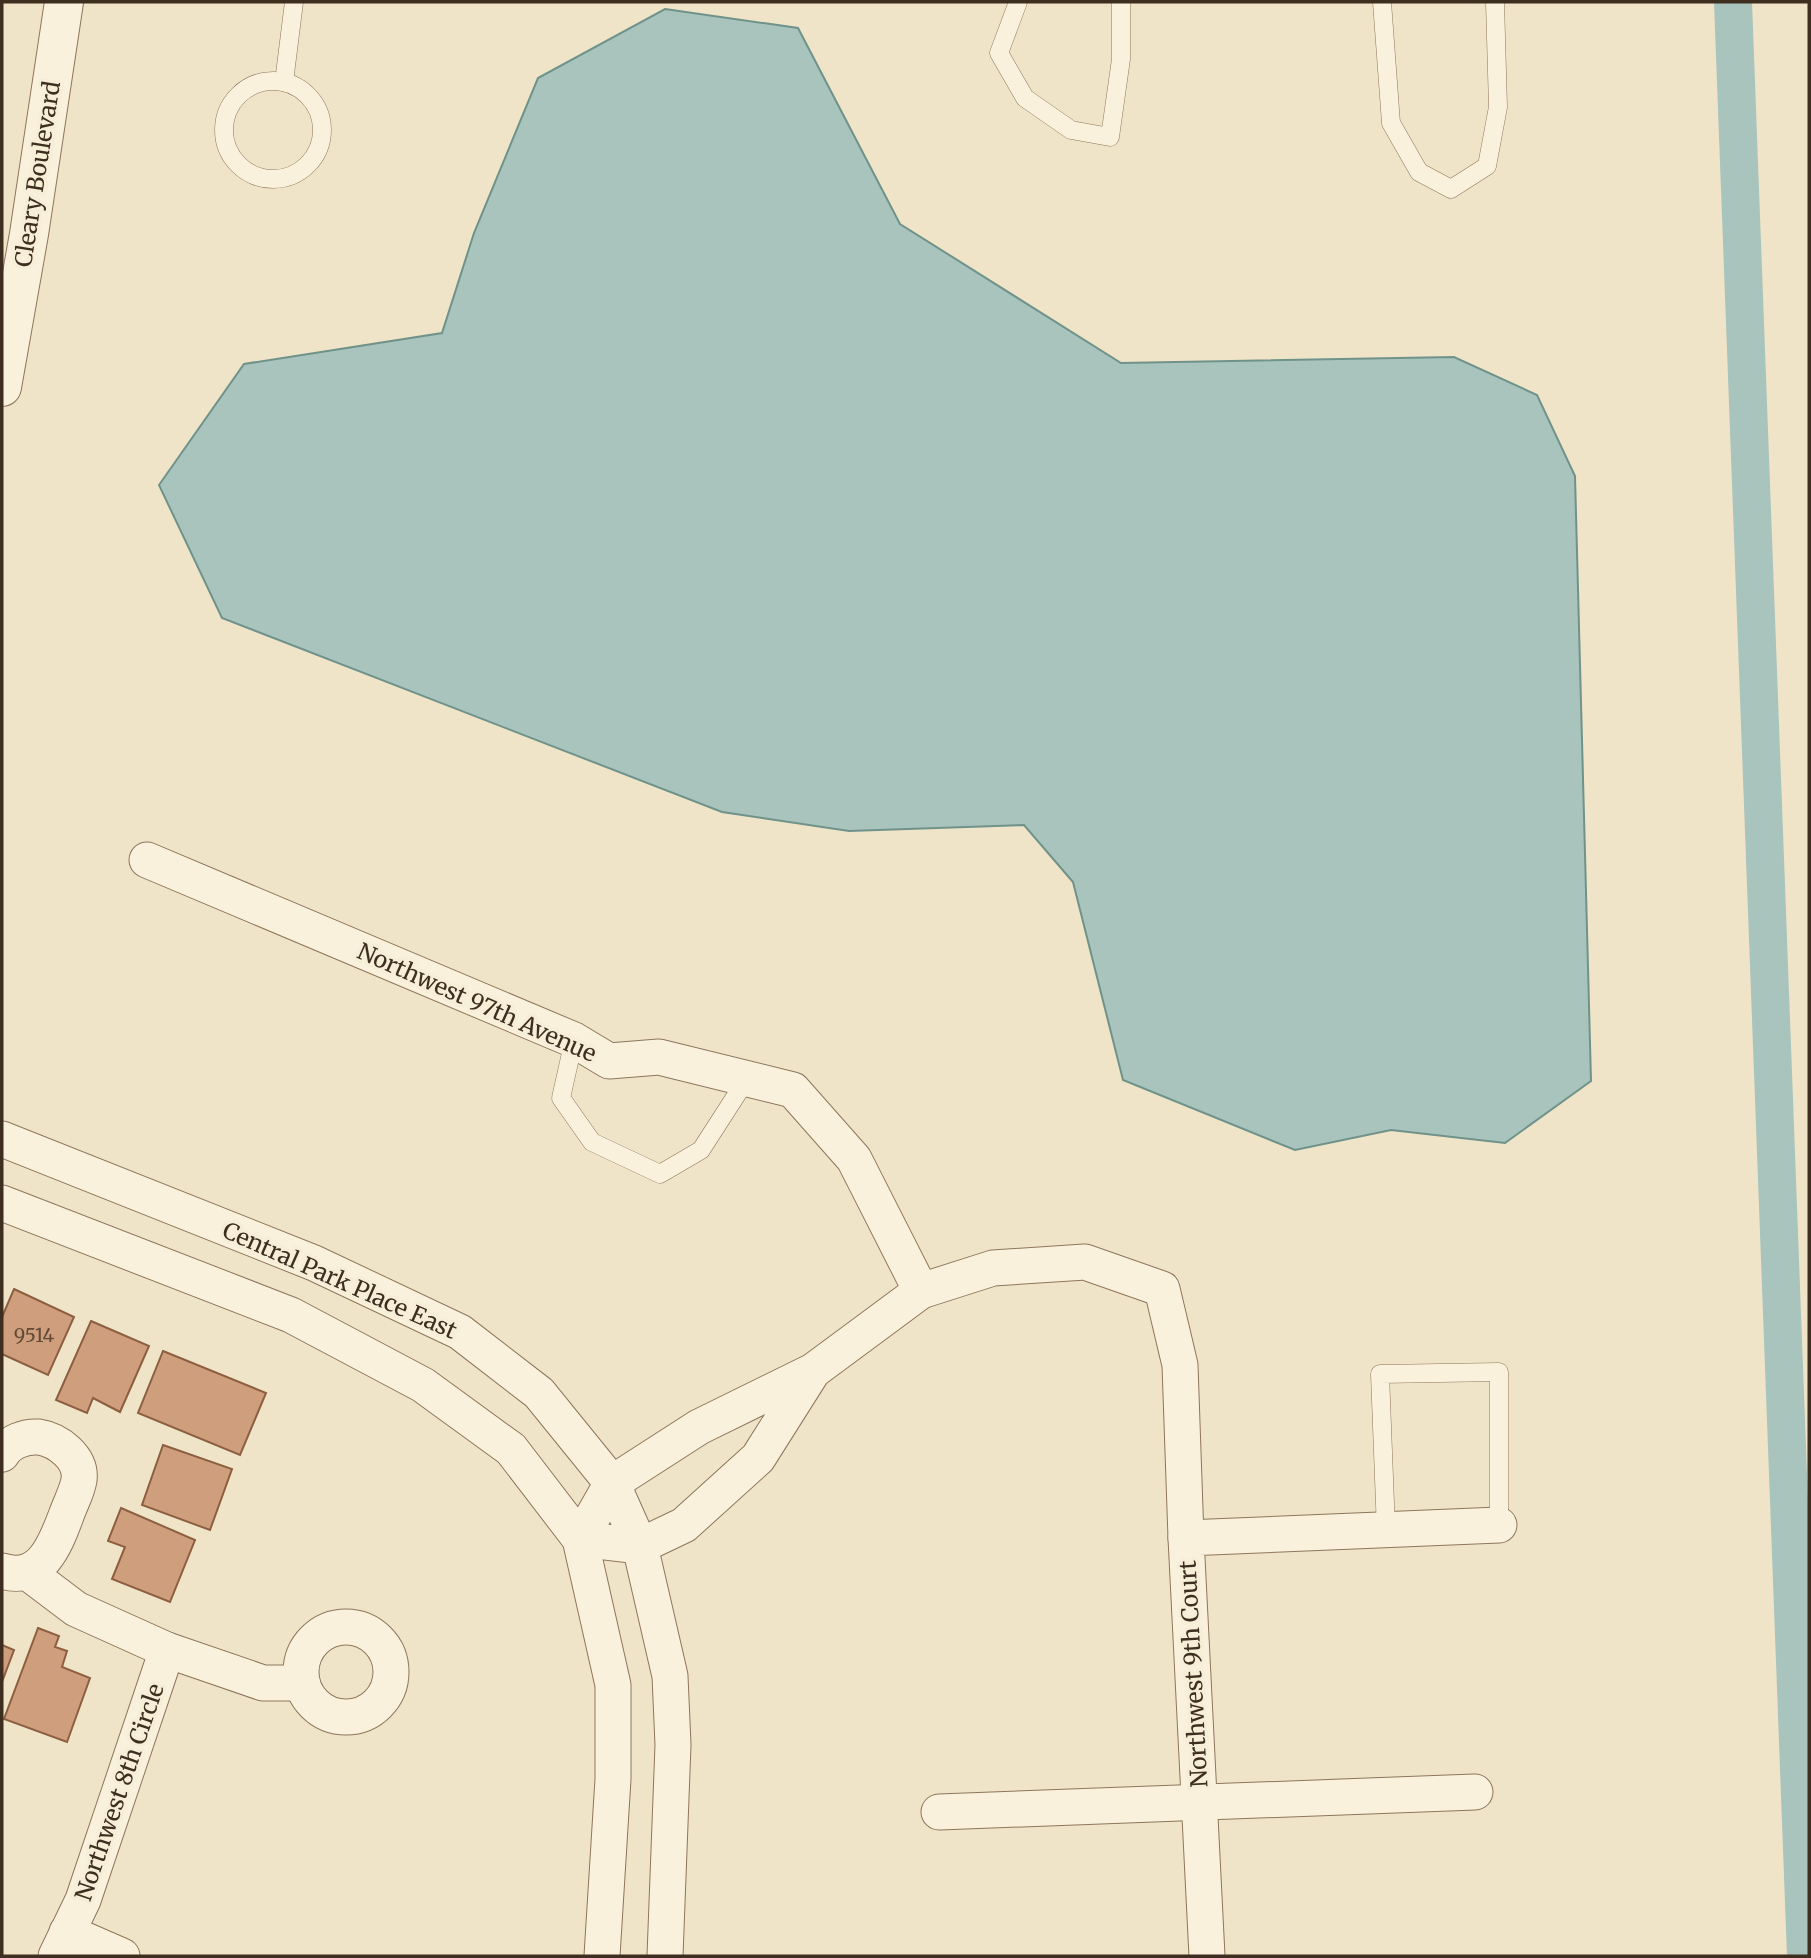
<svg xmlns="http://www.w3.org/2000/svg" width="1811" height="1958" font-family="Merriweather,serif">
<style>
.water{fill:#a9c4bc;stroke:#6f938a;stroke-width:2}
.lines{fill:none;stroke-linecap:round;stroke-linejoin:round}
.canal{stroke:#a9c4bc;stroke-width:38}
.building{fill:#cf9f7d;stroke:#8d5f41;stroke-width:2}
.service-casing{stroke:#8d765c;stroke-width:19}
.minor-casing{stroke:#8d765c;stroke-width:37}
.tertiary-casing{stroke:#8d765c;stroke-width:40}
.service{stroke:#faf1dc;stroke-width:18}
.minor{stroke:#faf1dc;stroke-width:35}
.tertiary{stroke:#faf1dc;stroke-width:38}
.labels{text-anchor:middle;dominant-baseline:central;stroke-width:7;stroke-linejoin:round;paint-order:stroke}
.number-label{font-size:19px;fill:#624a37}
.street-label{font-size:23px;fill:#3d2e20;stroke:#f7eed8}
</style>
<rect width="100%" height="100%" fill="#f0e4c8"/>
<!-- water -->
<polygon class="water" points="665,9 798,28 900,224 1121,363 1454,357 1537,395 1575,476 1591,1081 1505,1143 1391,1130 1295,1150 1123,1080 1073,882 1024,825 849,831 722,812 222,618 159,485 244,364 442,333 474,233 538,78"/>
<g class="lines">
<!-- canal -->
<polyline class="canal" points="1733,2 1806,1956"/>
</g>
<!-- building -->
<g class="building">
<polygon points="14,1289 74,1317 48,1375 2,1354 2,1317"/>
<polygon points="91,1321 149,1346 120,1412 93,1398 87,1413 56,1400"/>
<polygon points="163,1351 266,1393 240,1455 138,1413"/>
<polygon points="163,1445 232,1469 210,1530 142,1505"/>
<polygon points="121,1508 195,1540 170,1602 112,1579 125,1547 108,1541"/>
<polygon points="38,1628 59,1636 55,1647 67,1651 62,1667 90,1678 67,1742 4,1719"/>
<polygon points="2,1645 14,1650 2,1682"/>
</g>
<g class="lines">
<defs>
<g id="service">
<polyline points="1018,2 999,53 1025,98 1071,130 1110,137 1121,59 1121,2"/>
<polyline points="1382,2 1391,123 1419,172 1451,189 1487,166 1498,107 1495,2"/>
<circle cx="273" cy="130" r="49"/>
<polyline points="284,82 294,2"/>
<polyline points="574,1040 561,1098 592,1142 660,1174 701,1150 748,1077"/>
<polyline points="1386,1530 1380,1374 1499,1372 1499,1525"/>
</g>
<g id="minor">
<polyline points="147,860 574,1040 609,1061 659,1057 793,1090 854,1159 921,1291 993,1268 1085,1262 1162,1289 1180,1365 1186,1538"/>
<polyline points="2,1139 314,1263 460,1332 539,1393 612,1483 640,1546 670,1676 673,1745 665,1956"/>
<polyline points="2,1203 291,1315 423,1385 511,1449 580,1539 613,1685 613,1779 602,1956"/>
<polyline points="813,1371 758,1458 684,1525 640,1546 580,1539 612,1483 699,1427 813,1371 921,1291"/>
<path d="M2,1454C9,1442 25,1436 39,1437C58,1440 82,1458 79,1480C77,1492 70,1504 66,1516C55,1545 41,1583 2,1571"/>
<polyline points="27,1572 76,1609 167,1650 263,1683 302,1683"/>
<circle cx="346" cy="1672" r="45"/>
<polyline points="939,1812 1475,1792"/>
<polyline points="67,1932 122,1956"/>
<polyline points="56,1956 83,1900 167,1650"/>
<polyline points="1207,1956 1186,1538 1499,1525"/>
</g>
<polyline id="tertiary" points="2,387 29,234 64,2"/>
</defs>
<!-- service casing -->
<use href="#service" class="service-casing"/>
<!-- minor casing -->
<use href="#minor" class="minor-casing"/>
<!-- tertiary casing -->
<use href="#tertiary" class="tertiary-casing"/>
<!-- service -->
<use href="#service" class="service"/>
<!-- minor -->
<use href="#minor" class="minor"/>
<!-- tertiary -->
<use href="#tertiary" class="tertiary"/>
</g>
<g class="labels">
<!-- number labels -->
<g class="number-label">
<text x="34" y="1335">9514</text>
</g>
<!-- street labels -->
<g class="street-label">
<text transform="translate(37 174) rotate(-81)">Cleary Boulevard</text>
<text transform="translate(477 1002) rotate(24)">Northwest 97th Avenue</text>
<text transform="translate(340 1280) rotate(24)">Central Park Place East</text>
<text transform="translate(1193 1674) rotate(-93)">Northwest 9th Court</text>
<text transform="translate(119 1792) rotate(-71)">Northwest 8th Circle</text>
</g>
</g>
<!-- border -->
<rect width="1811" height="1958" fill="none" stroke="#3d2e20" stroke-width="7"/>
</svg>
